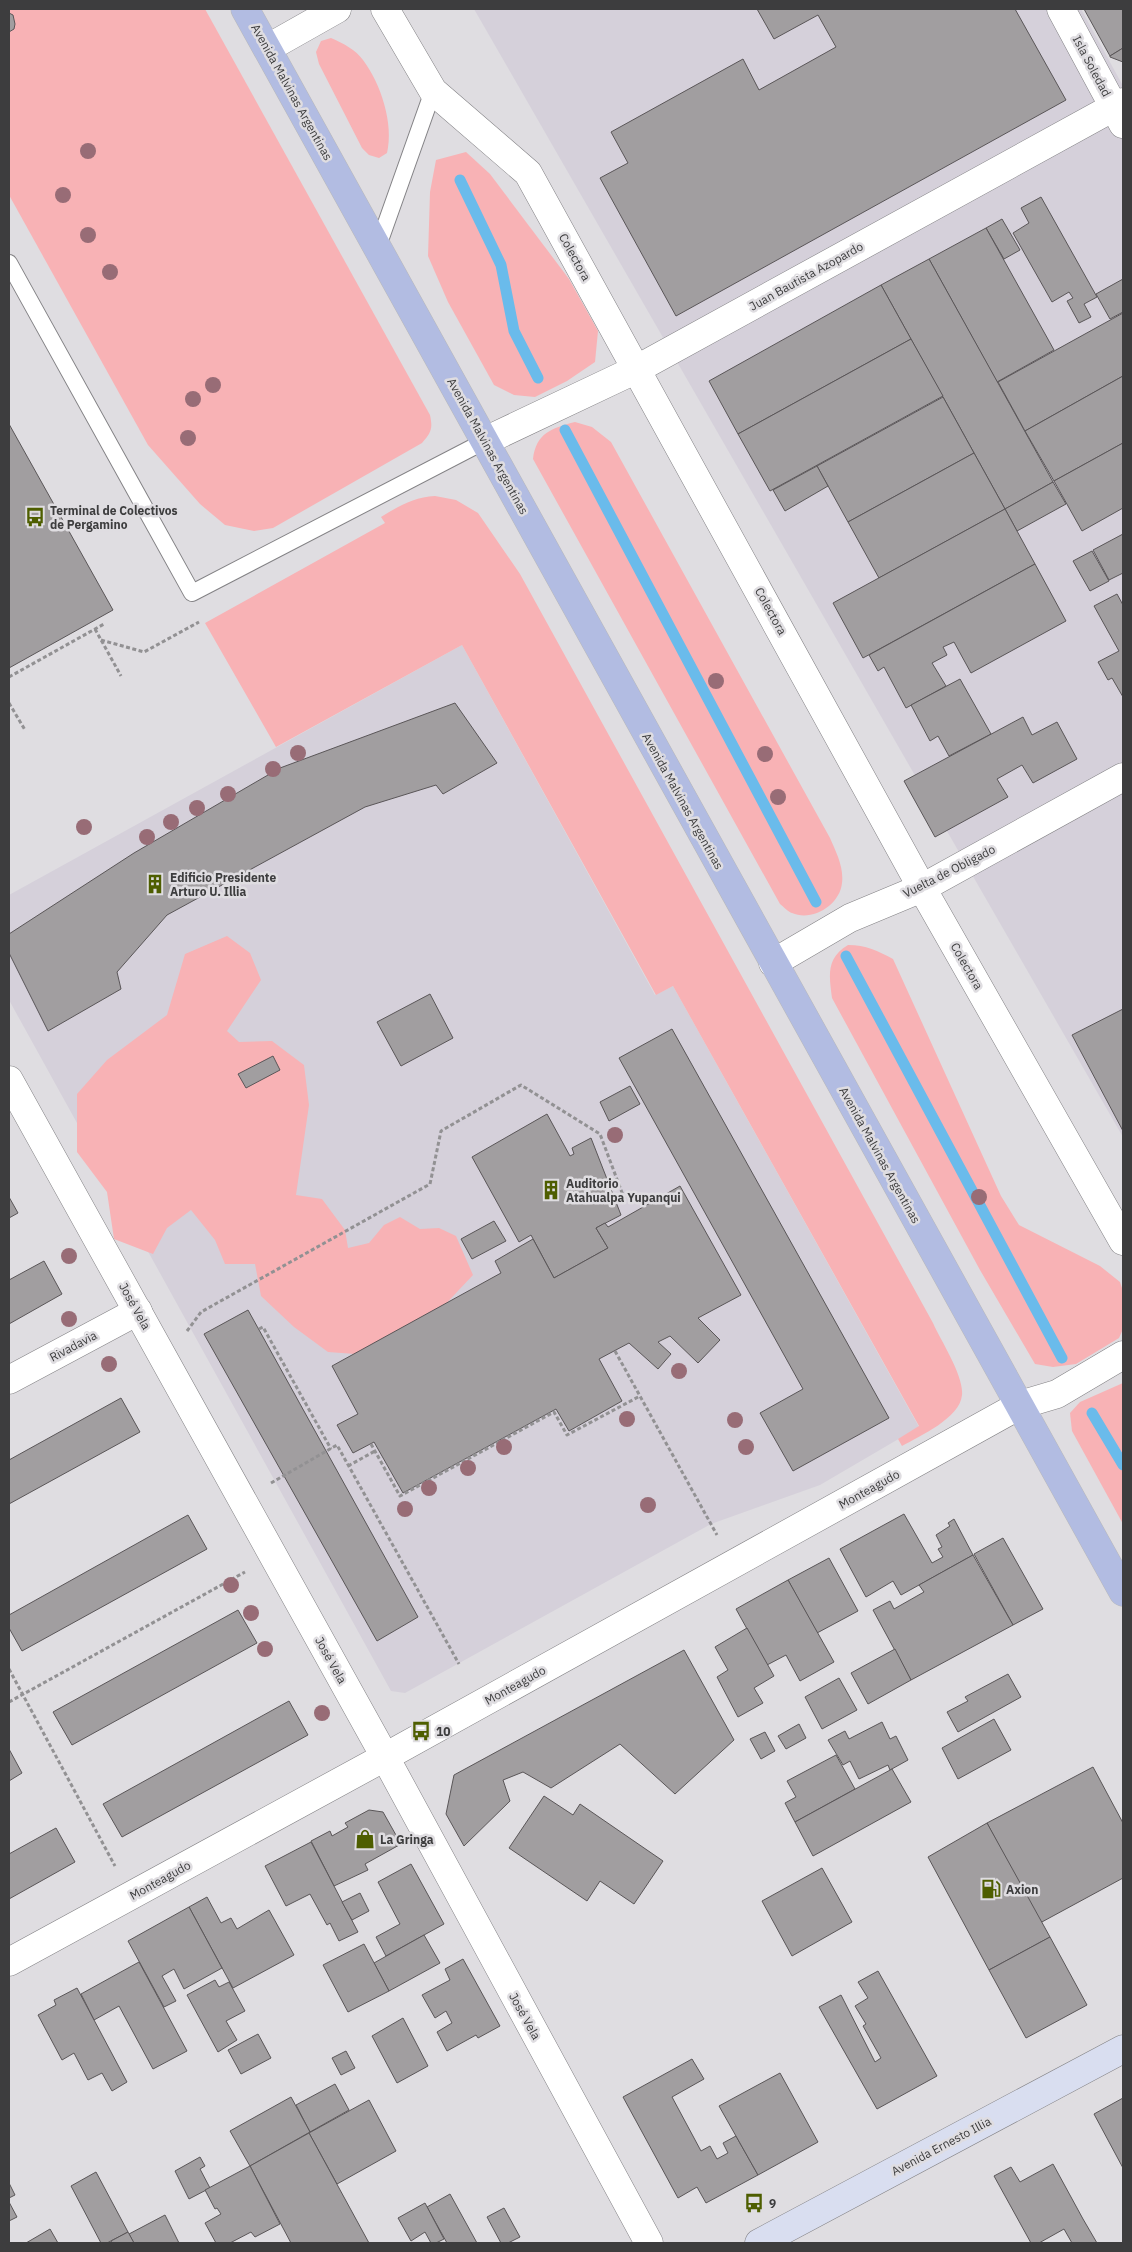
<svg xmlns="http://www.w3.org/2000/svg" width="1132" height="2252" font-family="'IBM Plex Sans',sans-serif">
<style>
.built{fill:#d5d0da}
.green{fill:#f8b2b5}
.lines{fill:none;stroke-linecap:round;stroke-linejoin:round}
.stream{stroke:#6abbeb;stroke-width:11}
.building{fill:#a19ea0;stroke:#5a5658}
.service-casing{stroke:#838285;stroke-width:18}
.minor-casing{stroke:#838285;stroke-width:29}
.secondary-casing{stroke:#838285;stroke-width:29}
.primary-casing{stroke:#b9b9ba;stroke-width:29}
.path{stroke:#929193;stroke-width:3;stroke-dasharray:4 2.5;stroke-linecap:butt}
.service{stroke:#fff;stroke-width:16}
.minor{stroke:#fff;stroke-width:28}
.secondary{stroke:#d9def0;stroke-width:28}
.primary{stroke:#b2bce2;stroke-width:28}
.tree{fill:#986c76}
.labels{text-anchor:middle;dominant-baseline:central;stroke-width:5;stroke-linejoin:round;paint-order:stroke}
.street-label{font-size:12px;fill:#3d3d3e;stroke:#dfdde1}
.poi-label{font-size:12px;font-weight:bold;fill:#3d3d3e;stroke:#dfdde1;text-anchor:start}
</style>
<rect width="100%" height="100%" fill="#dfdde1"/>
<!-- built -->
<g class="built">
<polygon points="474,9 1081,9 1123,86 1123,1137"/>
<polygon points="462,645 655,995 673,986 919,1427 820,1485 711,1524 405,1693 391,1691 9,1000 9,895"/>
</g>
<!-- green -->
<g class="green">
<path d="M9,9H205L430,415C433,429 431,433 422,443L273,528L254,531L225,525L200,504L148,445L9,195Z"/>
<path d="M331,38C343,43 356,50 363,60C381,84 394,124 387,153L379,158L369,155L362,148L319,64L316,52L321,41Z"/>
<polygon points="466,152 490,174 569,279 598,331 595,362 567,381 535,397 514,395 494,385 448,302 428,256 430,192 436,160"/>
<path d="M575,422L592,427L611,442L830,838C836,852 844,867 842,883C840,905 812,922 792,913C788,912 784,907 780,904L533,459C536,433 552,428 575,422Z"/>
<path d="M435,496L456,500L478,513L520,574L933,1323C941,1341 964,1376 962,1395C960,1418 920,1436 902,1446L898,1439L919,1426L673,986L656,995L462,645L276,747L205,623L385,523L381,517C399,506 414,497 435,496Z"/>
<polygon points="227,936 250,953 261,980 227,1031 239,1042 272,1041 304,1065 309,1105 296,1195 322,1199 345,1230 348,1248 369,1243 384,1225 400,1217 420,1229 439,1228 456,1236 473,1275 423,1328 369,1355 328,1352 294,1327 261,1296 255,1264 225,1264 215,1240 191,1210 167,1228 153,1254 114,1239 107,1192 77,1152 77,1094 107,1060 167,1015 185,954"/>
<path d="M848,945C866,945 878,951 893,959L1001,1196L1019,1225L1100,1266L1120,1282L1123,1291V1329L1119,1338L1076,1364L1053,1367L1035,1364L980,1270L832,998C829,976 826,958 848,945Z"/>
<polygon points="1123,1383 1123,1524 1072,1431 1070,1413 1080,1402"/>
</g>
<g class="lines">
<!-- stream -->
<g class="stream">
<polyline points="460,180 501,265 514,331 538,378"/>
<polyline points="565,430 816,902"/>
<polyline points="846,956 1062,1358"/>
<polyline points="1092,1413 1123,1465"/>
</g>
</g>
<!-- building -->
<g class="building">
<polygon points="757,9 1015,9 1066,100 676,316 600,178 628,163 611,132 743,59 759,90 836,47 818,15 774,39"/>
<polygon points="1084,9 1123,9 1123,48 1110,56"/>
<polygon points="9,13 13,15 15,24 14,29 9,32"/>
<polygon points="1123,48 1123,62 1110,57 1110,56"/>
<polygon points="1041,197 1097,297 1084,304 1091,317 1079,323 1067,301 1073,298 1069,292 1052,302 1013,233 1029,223 1021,208"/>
<polygon points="1002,219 1020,250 1004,259 986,228"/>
<polygon points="986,228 1054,350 997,382 929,259"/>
<polygon points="929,259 1053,482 1005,509 881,285"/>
<polygon points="1123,279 1123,312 1110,319 1096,294"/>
<polygon points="881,285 911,339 738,434 709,381"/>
<polygon points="1123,313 1123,376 1025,431 998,382"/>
<polygon points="911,339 943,396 770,491 738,434"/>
<polygon points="1123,376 1123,443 1054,481 1025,431"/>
<polygon points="943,397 974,453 848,522 817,466"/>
<polygon points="9,424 113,610 9,668"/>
<polygon points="1123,443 1123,508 1082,531 1054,481"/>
<polygon points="974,453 1005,509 879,578 848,522"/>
<polygon points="817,466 828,486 785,511 773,490"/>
<polygon points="1053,482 1066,504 1017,531 1005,509"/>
<polygon points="1005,509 1035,564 863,658 833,603"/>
<polygon points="1123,534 1123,573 1109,580 1093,550"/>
<polygon points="1092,551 1109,581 1090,591 1073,561"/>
<polygon points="1035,564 1066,621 971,673 954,642 943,647 947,655 932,663 946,686 906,708 884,667 878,671 869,655"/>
<polygon points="1117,594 1123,605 1123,697 1112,678 1108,680 1098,662 1119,651 1094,606"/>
<polygon points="960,679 991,734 949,756 938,736 930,741 911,705"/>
<polygon points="455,703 497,763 443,794 436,785 365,807 167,915 117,972 121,989 48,1031 9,953 9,934 134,853 280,768"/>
<polygon points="1023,717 1032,735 1057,722 1077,759 1033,783 1022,765 997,779 1008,797 935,837 904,781"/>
<polygon points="430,994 453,1038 401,1066 377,1022"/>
<polygon points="1123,1009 1123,1131 1072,1035"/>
<polygon points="672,1029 889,1418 793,1471 760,1413 803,1389 619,1058"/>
<polygon points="273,1056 280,1070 246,1088 238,1074"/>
<polygon points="630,1086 640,1104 609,1121 600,1102"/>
<polygon points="547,1114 570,1156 574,1154 572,1148 591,1138 621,1215 596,1228 608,1248 554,1278 531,1235 519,1242 472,1157"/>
<polygon points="680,1186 741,1295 698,1318 720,1340 698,1363 670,1336 658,1342 671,1354 658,1369 629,1343 599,1359 622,1401 569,1431 556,1409 403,1493 374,1442 353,1453 337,1425 358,1414 332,1366 501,1273 495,1261 533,1239 554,1278 608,1248 596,1228 605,1223 608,1227"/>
<polygon points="9,1197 18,1213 9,1218"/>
<polygon points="494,1221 506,1241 472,1259 461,1239"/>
<polygon points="44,1261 62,1294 9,1324 9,1280"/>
<polygon points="248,1310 418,1617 377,1641 204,1334"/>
<polygon points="121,1398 140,1432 9,1504 9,1460"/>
<polygon points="904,1514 932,1563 943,1557 938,1549 942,1547 936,1535 950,1526 948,1523 954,1519 973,1555 901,1595 893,1581 866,1597 840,1549"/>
<polygon points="188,1515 207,1549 22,1651 9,1628 9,1615"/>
<polygon points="1003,1538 1043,1609 1013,1625 974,1554"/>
<polygon points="973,1555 1013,1625 911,1680 873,1610 890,1601 894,1609 924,1592 919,1585"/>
<polygon points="829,1558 858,1611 817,1633 788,1580"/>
<polygon points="788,1580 834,1662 800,1681 786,1655 767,1665 736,1609"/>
<polygon points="238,1610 257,1643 72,1745 53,1712"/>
<polygon points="747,1628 774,1676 754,1688 763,1703 738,1717 717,1677 728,1670 715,1647"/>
<polygon points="895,1649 911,1680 868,1704 851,1673"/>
<polygon points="684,1650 734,1740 675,1794 620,1744 551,1788 523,1772 503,1780 510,1801 464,1846 446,1814 454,1775"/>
<polygon points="1008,1674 1021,1697 958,1732 947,1712 968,1701 965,1697"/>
<polygon points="839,1678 857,1710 822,1729 805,1697"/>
<polygon points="289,1701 308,1735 122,1837 103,1804"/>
<polygon points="994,1719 1011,1750 958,1779 942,1748"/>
<polygon points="882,1722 890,1739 896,1736 908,1760 890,1770 888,1765 859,1779 850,1761 843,1765 828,1740 845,1731 849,1739"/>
<polygon points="799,1724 806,1738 786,1749 778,1736"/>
<polygon points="765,1732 775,1751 761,1759 750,1739"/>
<polygon points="9,1749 22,1773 9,1781"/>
<polygon points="836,1755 855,1789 795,1822 785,1803 796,1797 787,1781"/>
<polygon points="1093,1767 1123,1823 1123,1878 1040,1923 987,1823"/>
<polygon points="892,1769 911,1802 813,1856 795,1822"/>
<polygon points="544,1796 573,1815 580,1804 663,1861 634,1904 600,1881 587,1901 509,1848"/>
<polygon points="369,1810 383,1812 401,1844 365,1864 368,1870 334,1886 311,1841 330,1831 332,1836 348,1827 345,1823"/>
<polygon points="987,1823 1050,1937 989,1970 928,1857"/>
<polygon points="56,1828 75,1862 9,1899 9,1854"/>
<polygon points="311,1842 358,1932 339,1941 330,1923 327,1925 310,1894 286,1906 265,1866"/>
<polygon points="411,1864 444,1924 386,1956 376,1937 400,1924 378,1882"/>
<polygon points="822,1868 852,1922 792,1956 762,1901"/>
<polygon points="360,1893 369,1911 352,1920 342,1902"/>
<polygon points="207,1897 221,1923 231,1918 237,1929 269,1910 294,1955 233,1988 189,1907"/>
<polygon points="189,1907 222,1968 184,1989 174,1969 162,1976 176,2001 164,2007 128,1941"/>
<polygon points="424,1935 440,1963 389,1991 374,1963"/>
<polygon points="1050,1937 1087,2005 1026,2038 989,1970"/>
<polygon points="364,1944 389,1991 348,2012 323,1965"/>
<polygon points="463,1959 500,2026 478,2038 476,2035 447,2051 437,2032 452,2023 446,2011 435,2018 422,1995 450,1980 445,1969"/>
<polygon points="139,1962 187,2051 153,2069 119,2006 94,2020 81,1994"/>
<polygon points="878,1971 937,2076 877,2109 819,2007 841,1995 875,2062 881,2058 863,2026 866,2024 855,2006 868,1998 858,1982"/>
<polygon points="215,1980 219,1987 229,1982 245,2011 226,2021 237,2040 218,2052 187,1995"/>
<polygon points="77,1988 127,2082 112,2091 102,2073 88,2080 74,2053 62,2060 38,2015 56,2005 54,2000"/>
<polygon points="403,2018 428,2066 397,2083 372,2036"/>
<polygon points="258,2034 271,2058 241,2074 228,2050"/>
<polygon points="346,2051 355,2068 341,2075 332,2058"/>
<polygon points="692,2059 704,2079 672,2097 701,2151 710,2146 717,2159 728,2153 723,2143 736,2136 758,2175 706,2203 697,2187 678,2198 623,2097"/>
<polygon points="780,2073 818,2142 758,2175 719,2106"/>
<polygon points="335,2084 349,2110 310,2132 296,2105"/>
<polygon points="291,2097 310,2132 250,2166 230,2131"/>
<polygon points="1123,2098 1123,2168 1094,2114"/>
<polygon points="369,2100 396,2151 337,2184 309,2133"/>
<polygon points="309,2133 369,2243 291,2243 250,2166"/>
<polygon points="200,2157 205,2166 200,2169 210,2188 189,2199 175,2171"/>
<polygon points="1053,2164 1083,2219 1097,2243 1072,2243 1064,2229 1039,2243 1031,2243 994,2176 1011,2167 1020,2182"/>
<polygon points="250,2166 280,2224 255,2237 251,2232 230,2243 216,2243 205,2223 221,2214 217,2208 215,2209 205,2190"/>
<polygon points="96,2172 128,2232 107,2243 101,2243 71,2186"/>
<polygon points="9,2183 15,2195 9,2198"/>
<polygon points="450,2194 477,2243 447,2243 427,2207"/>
<polygon points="9,2202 17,2217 9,2221"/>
<polygon points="425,2203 444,2239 436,2243 431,2243 425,2232 411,2241 398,2218"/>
<polygon points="504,2208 520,2237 508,2243 501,2243 487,2217"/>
<polygon points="165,2215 179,2243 134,2243 129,2234"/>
<polygon points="50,2229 58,2243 26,2243"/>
<polygon points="128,2232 134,2243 112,2243 111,2241"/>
</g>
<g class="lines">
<defs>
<g id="service">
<polyline points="378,246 433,91"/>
<polyline points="9,263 192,593 485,441"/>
</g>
<g id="minor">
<polyline points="385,9 433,91 528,173 922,888 1123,1241"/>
<polyline points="1061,9 1123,124"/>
<polyline points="268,48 337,9"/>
<polyline points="485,441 637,369 1123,102"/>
<polyline points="773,963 850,918 922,888 1123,777"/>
<polyline points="9,1080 385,1757 649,2243"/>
<polyline points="9,1380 138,1311"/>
<polyline points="9,1962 385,1757 1020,1405 1057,1394 1123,1355"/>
</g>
<polyline id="secondary" points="759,2243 1123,2049"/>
<polyline id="primary" points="245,9 1123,1592"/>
</defs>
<!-- service casing -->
<use href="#service" class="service-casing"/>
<!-- minor casing -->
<use href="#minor" class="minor-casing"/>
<!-- secondary casing -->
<use href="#secondary" class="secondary-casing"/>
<!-- primary casing -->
<use href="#primary" class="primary-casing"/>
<!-- path -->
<g class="path">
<polyline points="95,629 121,676"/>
<polyline points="101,640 144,652 199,622"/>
<polyline points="9,677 104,624"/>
<polyline points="9,703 25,730"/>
<polyline points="259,1329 263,1327 331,1449"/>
<polyline points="187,1331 201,1312 430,1184 441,1131 521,1085 600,1134 624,1198 616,1202"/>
<polyline points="615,1351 717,1535"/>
<polyline points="371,1444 400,1496 554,1412 567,1435 640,1396"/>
<polyline points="348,1466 375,1451"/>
<polyline points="271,1483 337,1445 459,1664"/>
<polyline points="9,1669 115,1866"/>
<polyline points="9,1702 245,1572"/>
</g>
<!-- service -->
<use href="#service" class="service"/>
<!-- minor -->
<use href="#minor" class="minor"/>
<!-- secondary -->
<use href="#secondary" class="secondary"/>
<!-- primary -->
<use href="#primary" class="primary"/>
</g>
<!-- trees -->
<g class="tree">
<circle cx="88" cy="151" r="8"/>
<circle cx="63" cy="195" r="8"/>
<circle cx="88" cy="235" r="8"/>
<circle cx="110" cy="272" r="8"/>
<circle cx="213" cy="385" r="8"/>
<circle cx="193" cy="399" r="8"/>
<circle cx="188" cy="438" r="8"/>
<circle cx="716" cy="681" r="8"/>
<circle cx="298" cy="753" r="8"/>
<circle cx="765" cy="754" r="8"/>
<circle cx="273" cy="769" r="8"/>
<circle cx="228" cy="794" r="8"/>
<circle cx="778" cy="797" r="8"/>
<circle cx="197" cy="808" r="8"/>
<circle cx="171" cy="822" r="8"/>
<circle cx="84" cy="827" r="8"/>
<circle cx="147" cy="837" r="8"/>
<circle cx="615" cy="1135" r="8"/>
<circle cx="979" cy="1197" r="8"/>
<circle cx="69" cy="1256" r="8"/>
<circle cx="69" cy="1319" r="8"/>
<circle cx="109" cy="1364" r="8"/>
<circle cx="679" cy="1371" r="8"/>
<circle cx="627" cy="1419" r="8"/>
<circle cx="735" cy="1420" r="8"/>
<circle cx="504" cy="1447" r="8"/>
<circle cx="746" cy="1447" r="8"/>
<circle cx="468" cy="1468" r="8"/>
<circle cx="429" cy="1488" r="8"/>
<circle cx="648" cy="1505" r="8"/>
<circle cx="405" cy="1509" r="8"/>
<circle cx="231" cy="1585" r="8"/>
<circle cx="251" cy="1613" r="8"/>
<circle cx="265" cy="1649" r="8"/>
<circle cx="322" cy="1713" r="8"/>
</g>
<!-- icons -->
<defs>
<symbol id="bus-bare" viewBox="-9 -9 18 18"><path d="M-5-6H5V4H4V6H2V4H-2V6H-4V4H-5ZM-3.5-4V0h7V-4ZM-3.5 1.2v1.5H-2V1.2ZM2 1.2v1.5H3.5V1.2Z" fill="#4e5e00" stroke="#dfdde1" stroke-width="2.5" paint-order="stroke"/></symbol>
<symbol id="building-bare" viewBox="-9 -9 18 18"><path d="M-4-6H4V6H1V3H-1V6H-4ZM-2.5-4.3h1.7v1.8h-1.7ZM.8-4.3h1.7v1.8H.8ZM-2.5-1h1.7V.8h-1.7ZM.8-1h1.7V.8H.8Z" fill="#4e5e00" stroke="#dfdde1" stroke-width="2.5" paint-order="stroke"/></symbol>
<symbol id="shop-bare" viewBox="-9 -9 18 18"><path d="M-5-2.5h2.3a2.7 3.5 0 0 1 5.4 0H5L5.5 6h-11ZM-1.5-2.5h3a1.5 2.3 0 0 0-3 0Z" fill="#4e5e00" stroke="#dfdde1" stroke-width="2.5" paint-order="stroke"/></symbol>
<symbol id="fuel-bare" viewBox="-9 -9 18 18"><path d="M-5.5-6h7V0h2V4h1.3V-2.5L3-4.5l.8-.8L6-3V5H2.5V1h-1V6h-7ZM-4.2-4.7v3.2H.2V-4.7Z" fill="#4e5e00" stroke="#dfdde1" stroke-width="2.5" paint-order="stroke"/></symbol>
</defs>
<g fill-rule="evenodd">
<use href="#bus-bare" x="21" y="503" width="28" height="28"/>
<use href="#building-bare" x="141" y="870" width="28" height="28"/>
<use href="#building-bare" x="537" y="1176" width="28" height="28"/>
<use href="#bus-bare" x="407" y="1717" width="28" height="28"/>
<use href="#shop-bare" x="351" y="1825" width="28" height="28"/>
<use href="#fuel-bare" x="977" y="1875" width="28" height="28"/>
<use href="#bus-bare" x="740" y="2189" width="28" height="28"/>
</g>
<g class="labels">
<!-- street labels -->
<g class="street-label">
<text transform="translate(1092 66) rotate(62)">Isla Soledad</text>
<text transform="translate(292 92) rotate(61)">Avenida Malvinas Argentinas</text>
<text transform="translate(575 257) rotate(61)">Colectora</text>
<text transform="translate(806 276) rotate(-29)">Juan Bautista Azopardo</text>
<text transform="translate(488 446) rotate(61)">Avenida Malvinas Argentinas</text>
<text transform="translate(771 611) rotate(61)">Colectora</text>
<text transform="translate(683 801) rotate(61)">Avenida Malvinas Argentinas</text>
<text transform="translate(949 871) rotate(-27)">Vuelta de Obligado</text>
<text transform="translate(967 966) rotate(60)">Colectora</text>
<text transform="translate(880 1155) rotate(61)">Avenida Malvinas Argentinas</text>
<text transform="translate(135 1306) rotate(61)">José Vela</text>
<text transform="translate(73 1346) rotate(-28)">Rivadavia</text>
<text transform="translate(869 1489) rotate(-29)">Monteagudo</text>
<text transform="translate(331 1660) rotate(61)">José Vela</text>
<text transform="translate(515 1685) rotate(-29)">Monteagudo</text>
<text transform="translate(160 1880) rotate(-29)">Monteagudo</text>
<text transform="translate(525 2016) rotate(61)">José Vela</text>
<text transform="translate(941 2146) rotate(-28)">Avenida Ernesto Illia</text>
</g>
<!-- poi labels -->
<g class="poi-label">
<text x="50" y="510">Terminal de Colectivos<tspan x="50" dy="14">de Pergamino</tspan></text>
<text x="170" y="877">Edificio Presidente<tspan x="170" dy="14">Arturo U. Illia</tspan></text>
<text x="566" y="1183">Auditorio<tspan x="566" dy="14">Atahualpa Yupanqui</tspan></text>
<text x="436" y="1731">10</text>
<text x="380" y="1839">La Gringa</text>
<text x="1006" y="1889">Axion</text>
<text x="769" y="2203">9</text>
</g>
</g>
<!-- border -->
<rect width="1132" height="2252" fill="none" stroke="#3d3d3e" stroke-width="20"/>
</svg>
